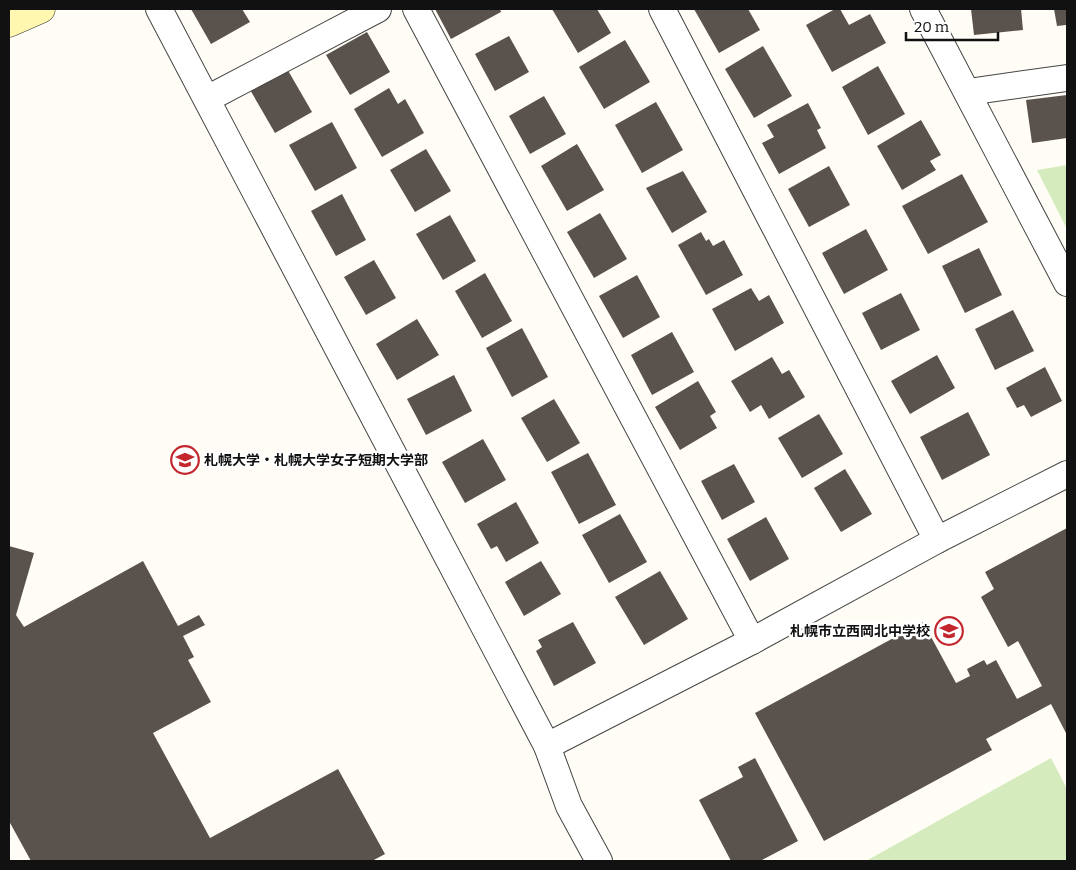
<svg xmlns="http://www.w3.org/2000/svg" width="1076" height="870" font-family="Bitter,'Noto Sans JP',serif">
<style>
.green{fill:#d5ebbd}
.building{fill:#5a524d}
.lines{fill:none;stroke-linecap:round;stroke-linejoin:round}
.street-casing{stroke:#444;stroke-width:28}
.secondary-casing{stroke:#333;stroke-width:29}
.street{stroke:#fff;stroke-width:26}
.secondary{stroke:#fff6b0;stroke-width:28}
.labels{text-anchor:middle;dominant-baseline:central;stroke-width:5;stroke-linejoin:round;paint-order:stroke}
.poi-label{font-size:14px;font-weight:bold;fill:#111;stroke:#fff;text-anchor:start}
</style>
<rect width="100%" height="100%" fill="#fffdf5"/>
<!-- green -->
<g class="green">
<polygon points="1067,165 1067,229 1037,170"/>
<polygon points="1051,758 1067,789 1067,861 866,861"/>
</g>
<!-- building -->
<g class="building">
<polygon points="191,9 242,9 250,22 211,44"/>
<polygon points="435,9 500,9 501,12 451,39"/>
<polygon points="552,9 597,9 611,33 578,53"/>
<polygon points="694,9 748,9 760,30 719,53"/>
<polygon points="835,9 840,9 849,25 870,14 886,43 832,72 806,25"/>
<polygon points="971,9 1021,9 1023,30 974,35"/>
<polygon points="1054,9 1067,9 1067,29 1066,29 1066,25 1057,26"/>
<polygon points="367,32 390,72 350,95 326,55"/>
<polygon points="509,36 529,72 495,91 475,54"/>
<polygon points="625,40 650,82 604,109 579,67"/>
<polygon points="763,46 792,96 754,118 725,69"/>
<polygon points="878,66 905,114 868,135 842,87"/>
<polygon points="286,67 312,112 275,133 249,88"/>
<polygon points="389,88 398,104 405,99 424,133 382,157 354,109"/>
<polygon points="1067,95 1067,138 1032,143 1026,100"/>
<polygon points="544,96 566,134 530,154 509,116"/>
<polygon points="656,102 683,150 642,173 615,125"/>
<polygon points="808,103 821,128 817,130 826,148 779,174 762,143 774,137 767,125"/>
<polygon points="921,120 941,155 930,161 936,170 902,190 877,146"/>
<polygon points="332,122 357,168 315,191 289,145"/>
<polygon points="577,144 604,190 567,211 541,166"/>
<polygon points="426,149 451,191 415,212 390,170"/>
<polygon points="829,166 850,205 809,227 788,189"/>
<polygon points="683,171 707,212 672,233 646,188"/>
<polygon points="962,174 988,222 928,254 902,206"/>
<polygon points="342,194 366,240 336,256 311,211"/>
<polygon points="600,213 627,259 594,278 567,232"/>
<polygon points="450,215 476,261 443,280 416,234"/>
<polygon points="866,229 888,270 844,294 822,253"/>
<polygon points="701,232 706,241 709,239 713,246 724,240 743,275 706,295 678,245"/>
<polygon points="979,248 1002,295 965,313 942,266"/>
<polygon points="374,260 396,298 366,315 344,277"/>
<polygon points="485,273 512,321 482,338 455,291"/>
<polygon points="637,275 660,317 623,338 599,296"/>
<polygon points="751,288 759,301 769,295 784,323 735,351 712,309"/>
<polygon points="901,293 920,330 881,350 862,313"/>
<polygon points="1013,310 1034,351 995,370 975,329"/>
<polygon points="417,319 439,355 397,380 376,344"/>
<polygon points="522,328 548,377 512,397 486,348"/>
<polygon points="672,332 694,372 652,395 631,355"/>
<polygon points="937,355 955,388 910,414 891,381"/>
<polygon points="772,357 782,374 789,370 805,397 769,419 761,405 750,412 731,381"/>
<polygon points="1045,367 1062,401 1031,417 1024,405 1017,408 1006,388"/>
<polygon points="454,375 472,411 426,435 407,399"/>
<polygon points="698,381 716,412 710,416 717,428 680,450 655,407"/>
<polygon points="554,399 580,443 547,462 521,418"/>
<polygon points="968,412 990,455 942,480 920,437"/>
<polygon points="819,414 843,454 802,478 778,438"/>
<polygon points="483,439 506,480 465,503 442,462"/>
<polygon points="588,453 616,505 579,524 551,472"/>
<polygon points="734,464 755,502 722,520 701,481"/>
<polygon points="845,469 872,514 841,532 814,488"/>
<polygon points="516,502 539,543 506,562 497,546 491,549 477,524"/>
<polygon points="620,514 647,562 609,583 582,535"/>
<polygon points="766,517 789,559 750,581 727,539"/>
<polygon points="1067,528 1067,735 1051,704 986,739 992,750 824,841 755,713 923,622 956,683 970,676 967,669 984,660 987,665 996,660 1017,699 1042,686 1018,641 1008,647 981,597 994,589 985,572"/>
<polygon points="9,546 34,553 16,615 24,627 143,561 178,626 199,615 205,625 183,636 194,657 188,660 211,702 153,733 210,838 338,769 385,854 372,861 31,861 9,821"/>
<polygon points="541,561 561,594 524,616 505,582"/>
<polygon points="660,571 688,619 644,645 615,597"/>
<polygon points="573,622 596,663 554,686 536,651 542,647 538,640"/>
<polygon points="755,758 798,841 760,861 731,861 699,800 743,777 738,767"/>
</g>
<g class="lines">
<defs>
<g id="street">
<polyline points="159,9 547,746 752,641 937,540 1067,474"/>
<polyline points="416,9 752,641"/>
<polyline points="662,9 937,540"/>
<polyline points="923,9 1067,283"/>
<polyline points="968,92 1067,78"/>
<polyline points="207,99 378,9"/>
<polyline points="547,746 569,806 599,861"/>
</g>
<polyline id="secondary" points="9,23 41,9"/>
</defs>
<!-- street casing -->
<use href="#street" class="street-casing"/>
<!-- secondary casing -->
<use href="#secondary" class="secondary-casing"/>
<!-- street -->
<use href="#street" class="street"/>
<!-- secondary -->
<use href="#secondary" class="secondary"/>
</g>
<!-- icons -->
<defs>
<symbol id="university-ring" viewBox="-11 -11 22 22"><circle r="9.5" fill="#fff" stroke="#c4262e" stroke-width="1.5"/><path d="M0-5L7-2L0 1L-7-2ZM-4 1L0 2.5L4 1V4Q0 6-4 4Z" fill="#c4262e"/></symbol>
<symbol id="school-ring" viewBox="-11 -11 22 22"><circle r="9.5" fill="#fff" stroke="#c4262e" stroke-width="1.5"/><path d="M0-5L7-2L0 1L-7-2ZM-4 1L0 2.5L4 1V4Q0 6-4 4Z" fill="#c4262e"/></symbol>
</defs>
<g fill-rule="evenodd">
<use href="#university-ring" x="169" y="444" width="32" height="32"/>
<use href="#school-ring" x="933" y="615" width="32" height="32"/>
</g>
<g class="labels">
<!-- poi labels -->
<g class="poi-label">
<text x="204" y="460">札幌大学・札幌大学女子短期大学部</text>
<text x="930" y="631" text-anchor="end">札幌市立西岡北中学校</text>
</g>
</g>
<!-- border -->
<rect width="1076" height="870" fill="none" stroke="#111111" stroke-width="20"/>
<!-- scale -->
<path d="M906 32v8h92v-8" fill="none" stroke="#111111" stroke-width="2.5"/>
<text x="914" y="32" font-size="15" fill="#111111" stroke="#ffffff" stroke-width="4" paint-order="stroke">20 m</text>
</svg>
